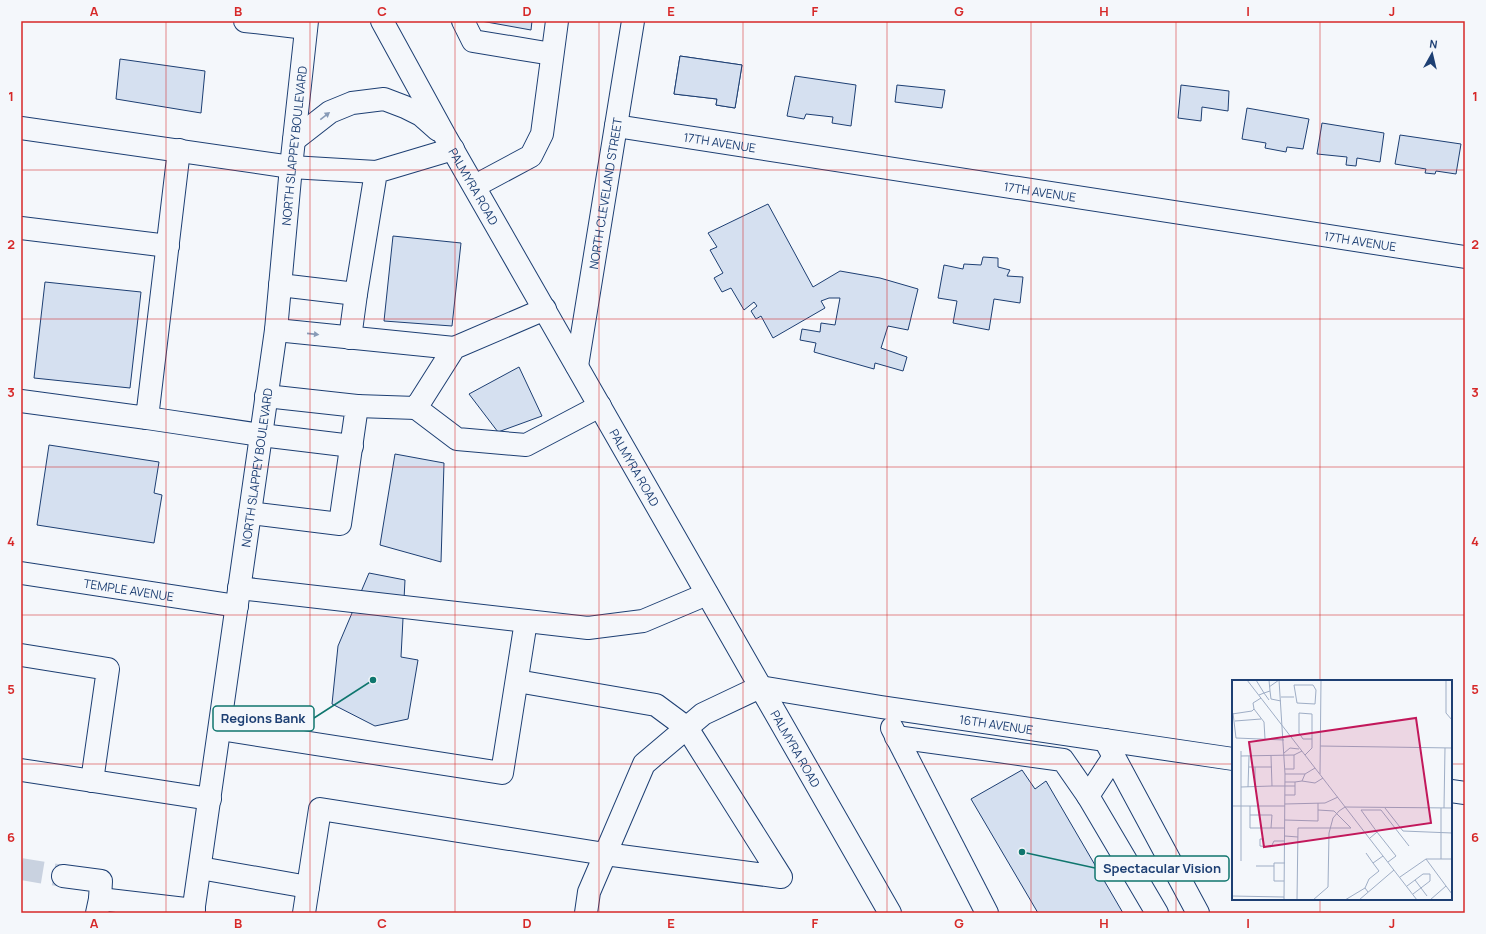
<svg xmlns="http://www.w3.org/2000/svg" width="1486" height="934" font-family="Manrope,sans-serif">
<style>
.building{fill:#d5e0f0;stroke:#1d3f73}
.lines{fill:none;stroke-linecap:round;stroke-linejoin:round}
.minor-tunnel{stroke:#c9d2e0;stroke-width:22;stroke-dasharray:22 11;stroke-linecap:butt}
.minor-casing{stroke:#1d3f73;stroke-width:24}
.major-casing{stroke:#1d3f73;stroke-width:24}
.minor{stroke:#f4f7fb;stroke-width:22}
.major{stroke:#f4f7fb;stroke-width:22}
.oneway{fill:#889bb7}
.grid{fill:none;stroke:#d62828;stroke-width:1;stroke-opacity:0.55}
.labels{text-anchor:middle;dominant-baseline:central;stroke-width:3;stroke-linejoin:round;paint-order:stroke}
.street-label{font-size:12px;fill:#1d3f73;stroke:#f4f7fb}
.inset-road{fill:none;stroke:#9eadc5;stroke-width:1}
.view{fill:#c2185b;fill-opacity:0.15;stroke:#c2185b;stroke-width:2}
.inset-edge{fill:none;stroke:#1d3f73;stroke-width:2}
.leader{fill:none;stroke:#0f766e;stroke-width:1.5}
.callout-dot{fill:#0f766e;stroke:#f4f7fb;stroke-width:1.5}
.callout{fill:#f4f7fb;stroke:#0f766e;stroke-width:1.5}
.callout-label{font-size:13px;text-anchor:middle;font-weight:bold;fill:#1d3f73}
.neatline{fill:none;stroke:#d62828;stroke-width:1.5}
.grid-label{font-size:13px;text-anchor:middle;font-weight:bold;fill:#d62828}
</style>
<rect width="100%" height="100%" fill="#f4f7fb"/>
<!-- building -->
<g class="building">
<polygon points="481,21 532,21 531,30"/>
<polygon points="680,56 742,65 735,108 716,105 717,99 674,94"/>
<polygon points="680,56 742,65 735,108 716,105 717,99 674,94"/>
<polygon points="120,59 205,71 201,113 116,99"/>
<polygon points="795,76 856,85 851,126 832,123 833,117 806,114 804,119 787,116"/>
<polygon points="897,85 945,90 942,108 895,102"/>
<polygon points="1181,85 1229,91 1228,111 1202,107 1201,121 1178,118"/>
<polygon points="1247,108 1309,119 1303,149 1287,147 1286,152 1265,148 1266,143 1242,139"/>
<polygon points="1322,123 1384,133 1380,162 1357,158 1356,166 1346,165 1347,157 1317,154"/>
<polygon points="1400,135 1461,144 1456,174 1436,171 1435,174 1425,173 1426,169 1395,164"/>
<polygon points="768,204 813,287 840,271 880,278 918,289 908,330 888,326 881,348 907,357 903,371 875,363 874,369 814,352 816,343 800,340 802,329 820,332 821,323 835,325 840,298 829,298 821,301 825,308 773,338 761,316 756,319 751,311 757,306 754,302 744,310 731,288 722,292 714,278 723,273 710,250 717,247 708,233"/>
<polygon points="393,236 461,243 452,326 384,321"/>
<polygon points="983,257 998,258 998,267 1010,270 1007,276 1023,277 1020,303 994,299 989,330 953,323 957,301 938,298 944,265 963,269 964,264 981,265"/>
<polygon points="45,282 141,292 130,388 34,378"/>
<polygon points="519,367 542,416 498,432 469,394"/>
<polygon points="49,445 159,462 154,493 162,495 154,543 37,525"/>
<polygon points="395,454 444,463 441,562 380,545"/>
<polygon points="369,573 405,580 401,657 418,660 408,719 375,726 332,704 338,646"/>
<polygon points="1022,770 1035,789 1046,781 1123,913 1038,913 971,799"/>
</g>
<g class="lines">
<!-- minor-tunnel -->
<polyline class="minor-tunnel" points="21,869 63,876"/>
<defs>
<g id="minor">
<polyline points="245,21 306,28"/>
<polyline points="463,21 473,41 552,54"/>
<path id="s1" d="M616,126L1465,257"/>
<polyline points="21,128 291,167 376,172"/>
<polyline points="475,186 531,156 542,134 557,21"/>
<polyline points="21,228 168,246"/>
<polyline points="280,285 356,294 376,172 453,149"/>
<polyline points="276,330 454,348"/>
<polyline points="350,338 356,294"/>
<path id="s2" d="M577,366L633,21"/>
<polyline points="21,401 147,418 179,150"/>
<polyline points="357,406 416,408 454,348 545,309"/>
<polyline points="416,408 457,439 526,445 600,406"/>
<polyline points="147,418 261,435 352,446"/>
<polyline points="250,513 340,524 357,406 266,396"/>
<path id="s3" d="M21,573L237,606"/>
<polyline points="239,588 588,628 643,621 707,594"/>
<polyline points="21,655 108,669 92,781"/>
<polyline points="892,728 987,913"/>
<polyline points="220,729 502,773 526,621"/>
<polyline points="896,737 1063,760 1088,796 1157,913"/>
<polyline points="1105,740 1198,913"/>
<polyline points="21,770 210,799"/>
<polyline points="1451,791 1465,793"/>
<polyline points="1088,796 1113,758"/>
<polyline points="200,868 308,887"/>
<polyline points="63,876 101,881 100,899"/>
<polyline points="97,913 100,899 194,910"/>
<polyline points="304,913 320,809 605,854 781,877 687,728 656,705 517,681"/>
<path id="s4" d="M586,913L589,892L644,764L703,714L760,687L881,707L1233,759"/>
</g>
<g id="major">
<path id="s5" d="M382,21L445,136L890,913"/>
<polyline points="294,140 330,112 352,103 384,99 405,107 421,115 438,130"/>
<path id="s6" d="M193,913L276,330L291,167L307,21"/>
</g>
</defs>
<!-- minor casing -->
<use href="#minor" class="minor-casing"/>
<!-- major casing -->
<use href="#major" class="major-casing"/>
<!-- minor -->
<use href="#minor" class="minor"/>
<!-- major -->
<use href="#major" class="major"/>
</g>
<!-- one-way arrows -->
<defs><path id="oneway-solid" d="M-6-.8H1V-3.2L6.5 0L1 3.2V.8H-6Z"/></defs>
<g class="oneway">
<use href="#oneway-solid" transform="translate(325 116) rotate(-38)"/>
<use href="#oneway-solid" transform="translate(313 334) rotate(6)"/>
</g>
<!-- grid -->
<path class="grid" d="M166,21V913M310,21V913M455,21V913M599,21V913M743,21V913M887,21V913M1031,21V913M1176,21V913M1320,21V681M21,170H1465M21,319H1465M21,467H1465M21,615H1465M21,764H1233M1451,764H1465M1320,899V913"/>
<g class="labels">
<!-- street labels -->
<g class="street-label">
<text stroke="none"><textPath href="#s1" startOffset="105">17TH AVENUE</textPath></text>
<text stroke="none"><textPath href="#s6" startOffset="774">NORTH SLAPPEY BOULEVARD</textPath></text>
<text stroke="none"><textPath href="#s5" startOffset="189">PALMYRA ROAD</textPath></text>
<text stroke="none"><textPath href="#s1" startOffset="429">17TH AVENUE</textPath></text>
<text stroke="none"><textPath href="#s2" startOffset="175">NORTH CLEVELAND STREET</textPath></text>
<text stroke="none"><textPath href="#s1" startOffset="753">17TH AVENUE</textPath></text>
<text stroke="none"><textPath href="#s6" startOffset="450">NORTH SLAPPEY BOULEVARD</textPath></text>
<text stroke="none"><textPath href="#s5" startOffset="513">PALMYRA ROAD</textPath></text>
<text stroke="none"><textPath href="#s3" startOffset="109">TEMPLE AVENUE</textPath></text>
<text stroke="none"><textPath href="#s4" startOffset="540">16TH AVENUE</textPath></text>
<text stroke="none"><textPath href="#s5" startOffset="837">PALMYRA ROAD</textPath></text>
</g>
</g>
<!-- overview -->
<g transform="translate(1232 680)">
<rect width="220" height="220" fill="#f4f7fb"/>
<path class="inset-road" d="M15,0L185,220M24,0L32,13L38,11L37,0M47,0L53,94L52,220M214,0V33L220,40M62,5H81L84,10L83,24L65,23ZM37,7L47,0M38,11L39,19L49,21M27,15L32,13L37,20M49,17H62M22,29L32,42L33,59M1,33L4,58L52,60M0,34L20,31L22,29L21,23L29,18M3,41L29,39M88,66L220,68M52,73L58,68L67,69M73,75L80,68V34L67,33V53L71,59H80M9,76L62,75M17,87H40M23,87V106M53,89H62V75L70,71M53,94H73M88,94L89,0M70,101L83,103L91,98M53,102H63V115H53M63,102L70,101L73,94L83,88M40,106H63M9,107L40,106L39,76M16,107L17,76M53,124L93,123L106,117M0,126H53M18,126V148H53M153,128L171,151L220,153M212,128L213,68M129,130H149L177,166M129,130L145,152M18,135H40L39,148M53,140L86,141V123M53,156L66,157M138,158L145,152L164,176L156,182M32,159H28V166L39,167L42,161H53M134,173L141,183L151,176M194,179L214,206M209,179V128M9,181V71M24,186H42M168,197L194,179H220M183,200L195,216M52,201H42V183H53M175,206L191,194H198V201L181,214M136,212L133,208L137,199L147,191L141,183M0,216L52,217M65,220L66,148H119L102,131L86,130M81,220L96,207L97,153L101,138L107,131L113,127L220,128M113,220L133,208M127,220L162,190M198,220L214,206L220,214"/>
<path class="view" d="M184,38L199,143L32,167L17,62Z"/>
<rect width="220" height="220" class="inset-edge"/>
</g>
<!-- callouts -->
<path class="leader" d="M373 680L314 718M1022 852L1095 868"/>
<g class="callout-dot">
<circle cx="373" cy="680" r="4"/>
<circle cx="1022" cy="852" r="4"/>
</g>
<g class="callout">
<rect x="213" y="706" width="101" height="25" rx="4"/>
<rect x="1095" y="856" width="134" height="25" rx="4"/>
</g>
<g class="callout-label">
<text x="263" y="723">Regions Bank</text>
<text x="1162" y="873">Spectacular Vision</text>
</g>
<!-- border -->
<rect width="1486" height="934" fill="none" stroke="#f4f7fb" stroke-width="44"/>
<!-- north arrow -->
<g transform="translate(1432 54) rotate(8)" stroke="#f4f7fb" stroke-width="3" paint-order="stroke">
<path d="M0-3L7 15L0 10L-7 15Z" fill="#1d3f73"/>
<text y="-6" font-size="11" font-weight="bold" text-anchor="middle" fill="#1d3f73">N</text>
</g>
<rect x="22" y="22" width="1442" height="890" class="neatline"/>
<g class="grid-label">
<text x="94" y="16">A</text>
<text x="238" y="16">B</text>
<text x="382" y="16">C</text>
<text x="527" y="16">D</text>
<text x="671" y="16">E</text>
<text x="815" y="16">F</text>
<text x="959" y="16">G</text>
<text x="1104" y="16">H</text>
<text x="1248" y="16">I</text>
<text x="1392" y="16">J</text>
<text x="11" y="101">1</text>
<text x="1475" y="101">1</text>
<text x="11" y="249">2</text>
<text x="1475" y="249">2</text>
<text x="11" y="397">3</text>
<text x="1475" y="397">3</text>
<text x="11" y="546">4</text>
<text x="1475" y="546">4</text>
<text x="11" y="694">5</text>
<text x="1475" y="694">5</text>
<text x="11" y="842">6</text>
<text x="1475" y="842">6</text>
<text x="94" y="928">A</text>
<text x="238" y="928">B</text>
<text x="382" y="928">C</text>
<text x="527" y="928">D</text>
<text x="671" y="928">E</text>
<text x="815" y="928">F</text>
<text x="959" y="928">G</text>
<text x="1104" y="928">H</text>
<text x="1248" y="928">I</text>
<text x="1392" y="928">J</text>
</g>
</svg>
